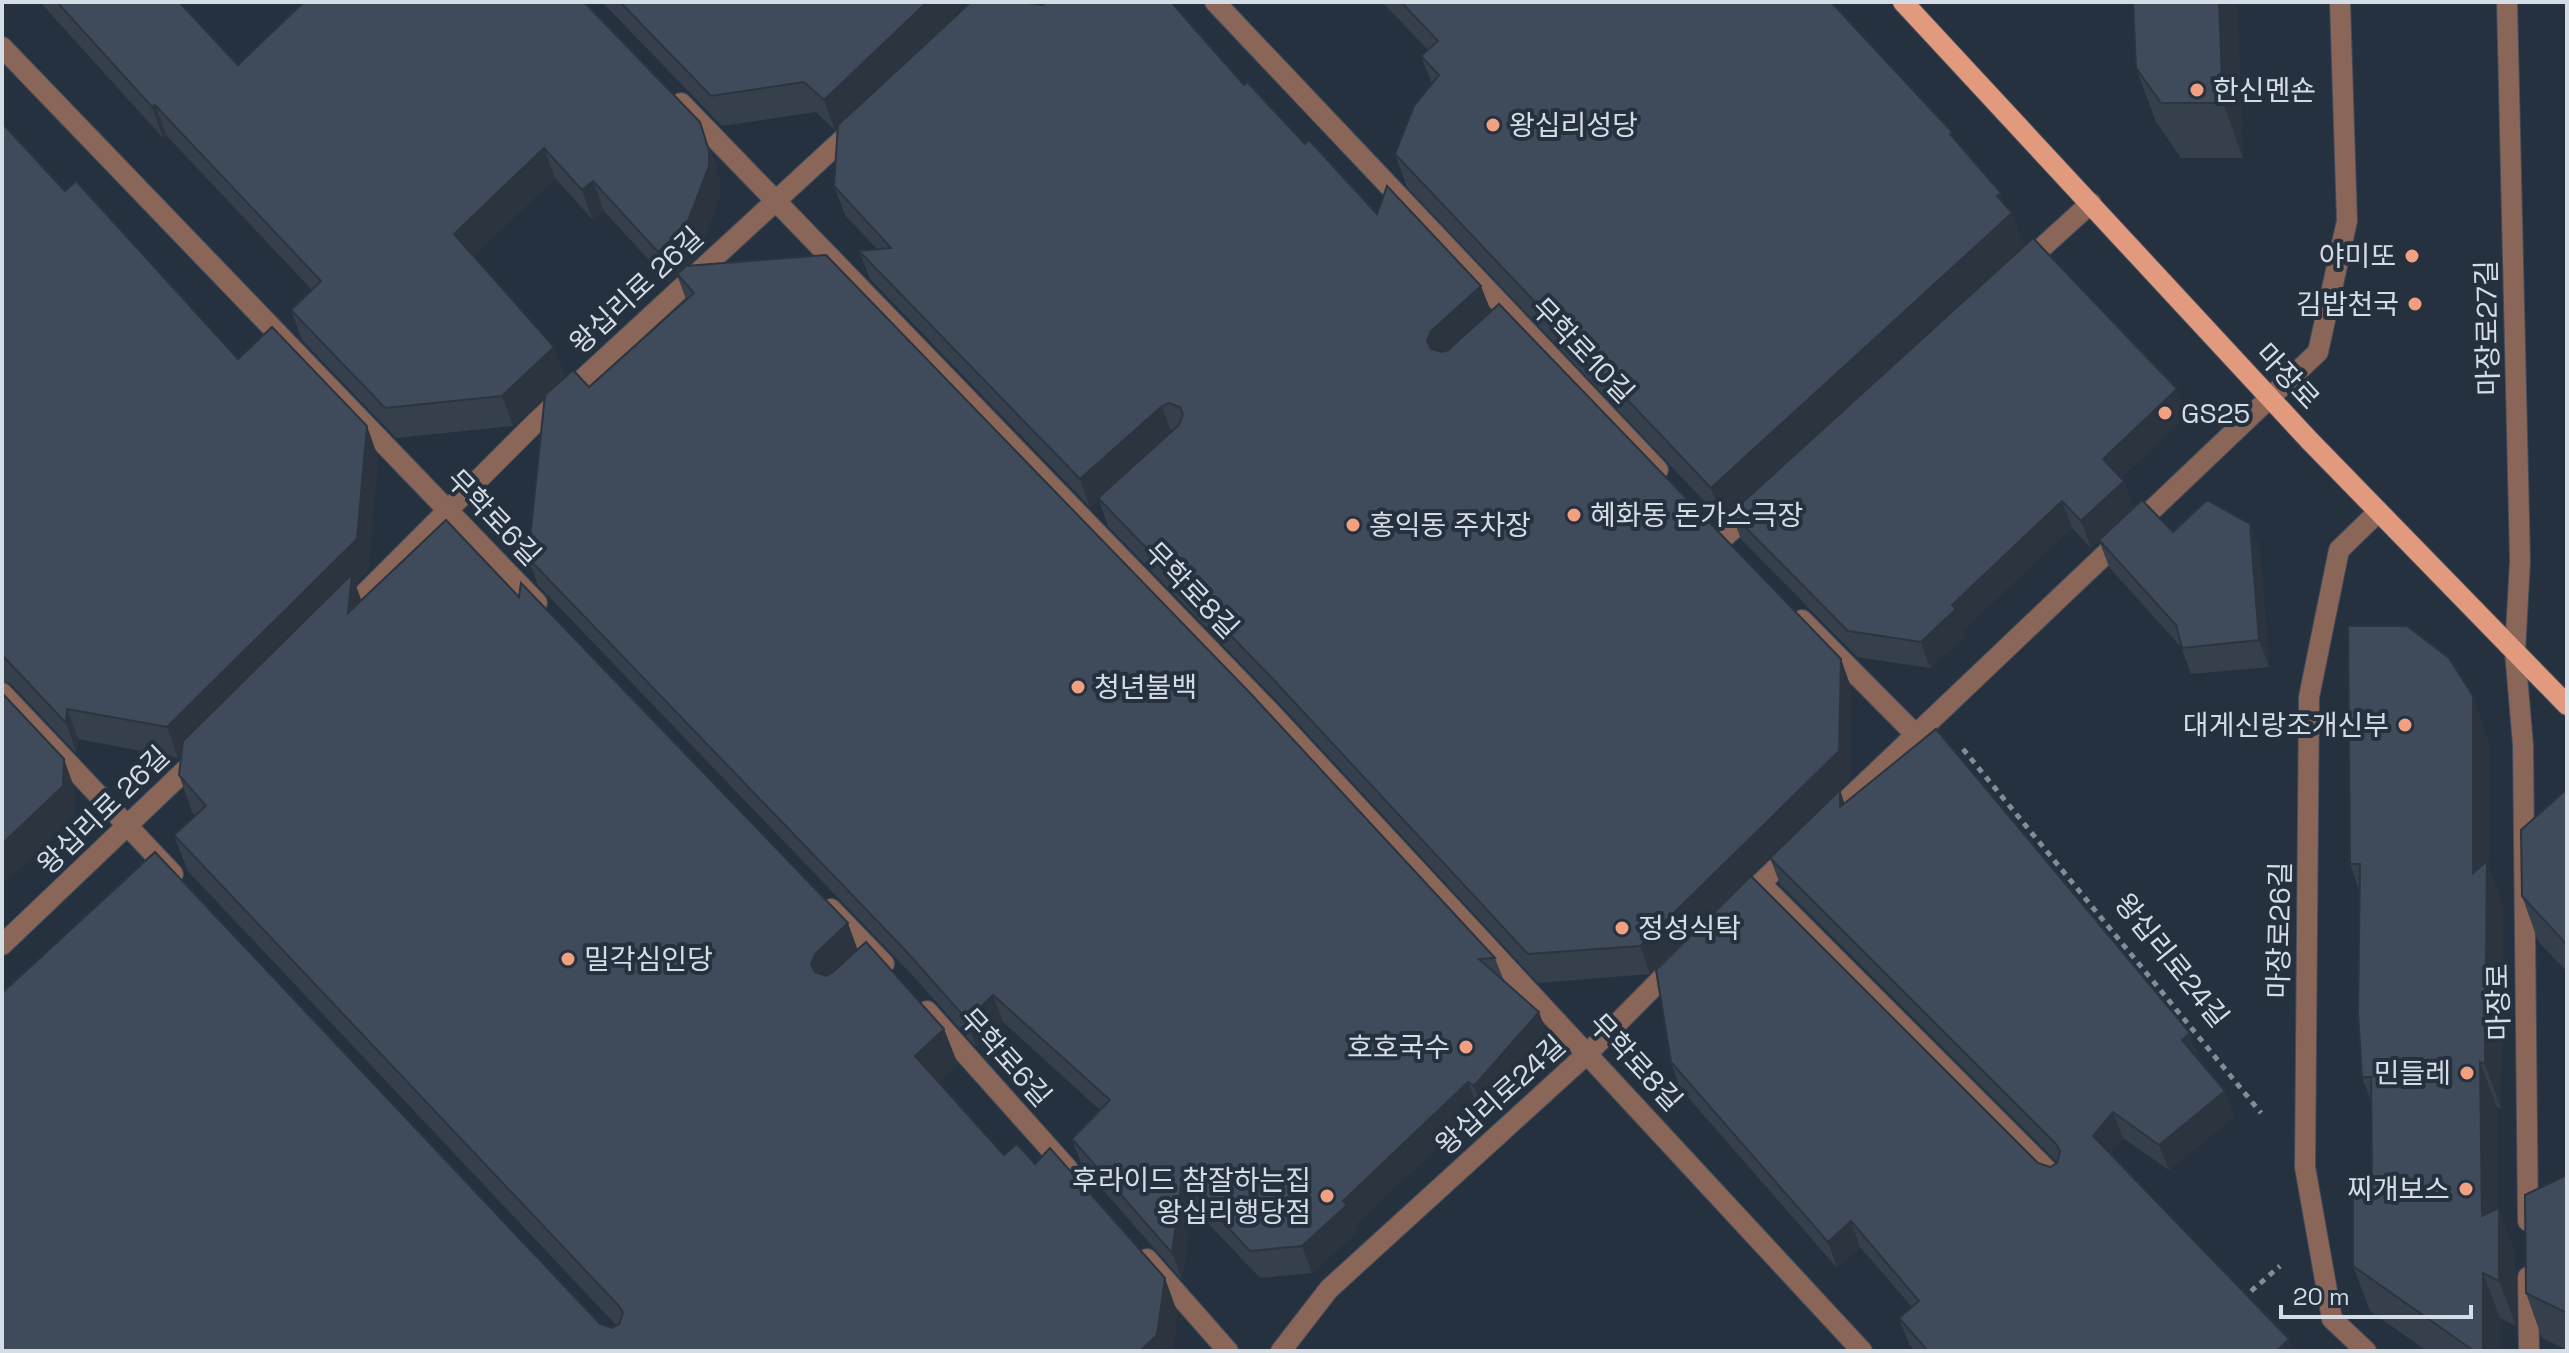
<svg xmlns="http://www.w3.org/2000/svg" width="2569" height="1353" font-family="'Space Grotesk','Noto Sans KR',sans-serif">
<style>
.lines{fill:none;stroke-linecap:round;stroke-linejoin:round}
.minor-casing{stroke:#424c5a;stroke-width:22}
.major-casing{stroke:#424c5a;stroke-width:22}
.path{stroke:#838c98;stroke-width:5;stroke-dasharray:6 6;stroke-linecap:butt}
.minor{stroke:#8a6658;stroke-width:20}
.major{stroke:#e29a7e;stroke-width:20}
.wall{fill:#36404d;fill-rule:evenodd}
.shaded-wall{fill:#2c343f}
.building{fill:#3f4b5a;stroke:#2c343f;stroke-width:2}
.poi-dot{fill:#f2a07f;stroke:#263140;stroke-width:3}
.labels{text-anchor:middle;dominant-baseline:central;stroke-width:8;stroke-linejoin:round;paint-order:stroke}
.poi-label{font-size:28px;fill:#d4dce5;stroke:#263140;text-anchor:start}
.street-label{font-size:28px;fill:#d4dce5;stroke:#263140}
</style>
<rect width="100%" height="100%" fill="#263140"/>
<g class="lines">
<defs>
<g id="minor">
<polyline points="1215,2 1658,470"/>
<polyline points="2507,2 2520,561 2515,652 2523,745 2528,1221"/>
<polyline points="2,47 537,603"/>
<polyline points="681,103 1270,712 1862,1351"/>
<polyline points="2024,264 2091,203"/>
<polyline points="1722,539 1755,510"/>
<polyline points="341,617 536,422 857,126"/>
<polyline points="1802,620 1914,733"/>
<polyline points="2,693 173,874"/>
<polyline points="1826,820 2318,352 2347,221 2340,2"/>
<polyline points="1761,884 2057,1180"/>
<polyline points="1740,903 1792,853"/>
<polyline points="831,909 884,964"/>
<polyline points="2,945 199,757"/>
<polyline points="927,1011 1068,1169"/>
<polyline points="1147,1259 1228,1351"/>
<polyline points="2528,1277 2529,1351"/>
<polyline points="1281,1351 1329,1289 1589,1052 1676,964"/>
<polyline points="2366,1351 2332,1319 2305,1167 2309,697 2339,550 2378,512"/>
</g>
<polyline id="major" points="1903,2 2309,440 2567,705"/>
</defs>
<!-- minor casing -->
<use href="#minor" class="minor-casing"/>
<!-- major casing -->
<use href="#major" class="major-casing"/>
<!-- path -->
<g class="path">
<polyline points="1963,749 2261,1113"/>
<polyline points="2242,1299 2280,1266"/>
</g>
<!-- minor -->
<use href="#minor" class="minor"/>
<!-- major -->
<use href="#major" class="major"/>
</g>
<!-- wall -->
<g class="wall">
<path d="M40,2H179L238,65L711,152L720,181V196L697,257L687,266L1495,958L1504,981L1549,1039L1483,1113L1478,1109L1354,1226L1357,1232L1312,1273L1260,1278L1192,1206L1182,1280L1082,1166L1072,1139L1100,1110L1003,1022L976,1047L916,979L538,585L528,558L545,396L513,426L396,438L302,340L291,310L312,290L166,135L163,138ZM555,178L593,220L604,211L669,282L677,275L686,299L589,387L565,377L554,347L473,257Z"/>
<polygon points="602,2 963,2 950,21 1244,85 1377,214 1491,312 1841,659 1851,688 1850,779 1650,974 1538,983 1279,703 1108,526 1099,500 1090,507 870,279 859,251 877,249 845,215 834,186 837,127 835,130 816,112 722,126"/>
<polygon points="1384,2 1831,2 1955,141 2012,213 2024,246 2186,415 2121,478 2134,508 2091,548 2072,528 1963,630 1965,636 1930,668 1857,657 1741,539 1731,513 1723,521 1407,187 1395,154 1432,84 1421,56 1428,50 1385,5"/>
<polygon points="2237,2 2243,158 2181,158 2156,122 2136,68"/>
<polygon points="2,123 65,191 238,359 378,457 368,570 355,583 361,601 858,950 944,1029 958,1065 939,1082 1004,1155 1178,1314 2,1351 600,1324 612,1328 616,1325 188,871 174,835 195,815 192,812 179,775 181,755 178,758 78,739 77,754 11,684 2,681"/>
<polygon points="2250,524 2260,550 2269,667 2191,674 2181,647 2109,567 2099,540"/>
<polygon points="2489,741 2489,868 2503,906 2501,1109 2497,1107 2497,1208 2515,1252 2516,1326 2500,1318 2500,1351 2427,1351 2370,1311 2353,1266 2372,1178 2371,1101 2362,1077 2359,890 2350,864"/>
<polygon points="2567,789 2567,972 2538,941 2522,896"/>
<polygon points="1840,790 1844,803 2190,1033 2199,1060 2234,1117 2169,1170 2123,1138 2110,1153 2294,1351 1915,1351 1909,1344 1899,1318 1912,1307 1860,1247 1837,1268 1680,1088 1671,1062 2050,1167 2057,1162 1780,884 1770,858"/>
<polygon points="2567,1175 2567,1350 2542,1338 2526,1293"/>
</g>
<!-- shaded-wall -->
<g class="shaded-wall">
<polygon points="927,2 963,2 950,21 835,130 824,100"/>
<polygon points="2219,2 2237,2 2243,158 2223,103"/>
<polygon points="155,105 166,135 163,138 152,107"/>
<polygon points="700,122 720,181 720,196 697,257 669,282 658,252"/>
<polygon points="544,148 555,178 465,265 454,234"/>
<polygon points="593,181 604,211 593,220 582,190"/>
<polygon points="2001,193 2009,216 2012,213 2024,246 1723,521 1711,488"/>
<polygon points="1481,286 1492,314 1437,370 1427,341 1431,331"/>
<polygon points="554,347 565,377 513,426 502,396"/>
<polygon points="2177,389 2186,415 2113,486 2103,459"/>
<polygon points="1162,406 1172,434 1090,507 1080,479"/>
<polygon points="367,426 378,457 368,570 355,583 365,610 348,613 350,588 178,758 167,727"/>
<polygon points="2124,481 2134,508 2091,548 2081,521"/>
<polygon points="2062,501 2072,528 1963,630 1965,636 1930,668 1921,642 1952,605"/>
<polygon points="2250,524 2260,550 2269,667 2259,640"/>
<polygon points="1841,659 1851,688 1850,779 1650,974 1640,946"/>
<polygon points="2473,696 2489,741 2489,868 2503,906 2501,1109 2485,1064 2473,873"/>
<polygon points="67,709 78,739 77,754 66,723"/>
<polygon points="64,759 75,790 74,817 2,885 2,844"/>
<polygon points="1840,790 1849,816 1840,807"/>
<polygon points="848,923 861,959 824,1001 811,965 815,954"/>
<polygon points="993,995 1003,1022 976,1047 967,1020"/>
<polygon points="1539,1012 1549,1039 1483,1113 1474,1086"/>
<polygon points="944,1029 958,1065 928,1092 915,1056"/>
<polygon points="2190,1033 2200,1059 2192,1065 2182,1040"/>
<polygon points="2480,1062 2497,1107 2498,1260 2482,1216"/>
<polygon points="1468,1082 1478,1109 1354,1226 1357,1232 1312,1273 1302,1246 1343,1201"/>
<polygon points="2225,1091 2234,1117 2169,1170 2159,1145"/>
<polygon points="2113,1112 2123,1138 2103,1162 2093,1136"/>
<polygon points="1182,1179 1192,1206 1182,1280 1172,1253"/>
<polygon points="2499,1208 2515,1252 2516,1326 2499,1281"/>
<polygon points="1851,1221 1860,1247 1837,1268 1828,1242"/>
<polygon points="2483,1273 2500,1318 2500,1351 2483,1351"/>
<polygon points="1165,1278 1178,1314 1173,1351 1140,1351"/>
<polygon points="2289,1339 2294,1351 2277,1351"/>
</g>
<!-- building -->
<g class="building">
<polygon points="57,2 179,2 238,65 304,2 584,2 700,122 709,151 709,166 686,226 658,252 593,181 582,190 544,148 454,234 554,347 502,396 385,408 291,310 321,281 155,105 152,107"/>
<polygon points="620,2 927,2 824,100 804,82 711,96"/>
<polygon points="971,2 1020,2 1043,5 1046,2 1171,2 1244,85 1247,82 1305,144 1309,140 1377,214 1387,186 1481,286 1431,331 1427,341 1431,349 1442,352 1448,350 1499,304 1841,659 1839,751 1640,946 1528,954 1269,675 1098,498 1179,425 1183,414 1180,407 1169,403 1162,406 1080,479 859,251 891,248 834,186 838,125"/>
<polygon points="1401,2 1831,2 1952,132 1950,134 2001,193 1997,196 2012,213 1711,488 1395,154 1414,106 1439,75 1421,56 1438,41"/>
<polygon points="2133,2 2219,2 2223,103 2161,103 2136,68"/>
<polygon points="2,123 65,191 76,181 238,359 272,327 367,426 357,539 167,727 67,709 66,723 2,655"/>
<polygon points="2033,238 2177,389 2103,459 2124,481 2081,521 2062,501 1952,605 1956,609 1921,642 1848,631 1731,513"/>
<polygon points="826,255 1251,694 1495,958 1479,959 1539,1012 1474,1086 1468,1082 1343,1201 1347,1205 1302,1246 1250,1251 1182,1179 1172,1253 1072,1139 1110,1100 993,995 967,1020 907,952 528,558 545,395 573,370 589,387 694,293 677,274 686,266"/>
<polygon points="2142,500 2173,532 2207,500 2250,524 2259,640 2182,648 2176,625 2099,540"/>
<polygon points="446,520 519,597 521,583 848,923 815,954 811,965 815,972 826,976 832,973 866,942 944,1029 915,1056 1004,1155 1017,1144 1035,1164 1050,1148 1165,1278 1157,1335 1140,1351 2,1351 2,993 155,852 600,1324 612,1328 619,1324 623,1313 619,1306 174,835 206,806 179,775 183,741 352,574 348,613"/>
<polygon points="2348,626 2407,626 2449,658 2473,696 2473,873 2487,861 2485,1064 2480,1062 2482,1216 2499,1208 2499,1281 2483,1273 2483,1351 2474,1351 2353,1266 2353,1178 2372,1178 2371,1077 2362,1077 2358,1013 2360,864 2350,864"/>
<polygon points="2,693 64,759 63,786 2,844"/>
<polygon points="1936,729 2190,1033 2182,1040 2225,1091 2159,1145 2113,1112 2093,1136 2289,1339 2277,1351 1928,1351 1899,1318 1919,1301 1851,1221 1828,1242 1671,1062 1656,970 1751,876 2038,1163 2050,1167 2057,1163 2060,1151 2057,1145 1770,858 1840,790 1840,807"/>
<polygon points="2567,789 2567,945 2522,896 2521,830"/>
<polygon points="2567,1175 2567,1313 2526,1293 2525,1195"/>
</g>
<!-- markers -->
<g class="poi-dot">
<circle cx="2197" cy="90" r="8"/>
<circle cx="1493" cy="125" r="8"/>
<circle cx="2412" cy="256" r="8"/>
<circle cx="2415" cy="304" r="8"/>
<circle cx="2165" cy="413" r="8"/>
<circle cx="1574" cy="515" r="8"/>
<circle cx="1353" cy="525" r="8"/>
<circle cx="1078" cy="687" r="8"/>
<circle cx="2405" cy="725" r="8"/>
<circle cx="1622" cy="928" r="8"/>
<circle cx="568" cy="959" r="8"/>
<circle cx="1466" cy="1047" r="8"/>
<circle cx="2467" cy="1073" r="8"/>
<circle cx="2466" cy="1189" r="8"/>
<circle cx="1327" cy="1196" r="8"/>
</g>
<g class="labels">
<!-- poi labels -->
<g class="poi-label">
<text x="2213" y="90">한신멘숀</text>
<text x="1509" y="125">왕십리성당</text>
<text x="2396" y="256" text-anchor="end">야미또</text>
<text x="2399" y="304" text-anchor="end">김밥천국</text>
<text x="2181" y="413">GS25</text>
<text x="1590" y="515">혜화동 돈가스극장</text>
<text x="1369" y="525">홍익동 주차장</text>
<text x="1094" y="687">청년불백</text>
<text x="2389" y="725" text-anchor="end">대게신랑조개신부</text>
<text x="1638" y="928">정성식탁</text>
<text x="584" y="959">밀각심인당</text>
<text x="1450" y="1047" text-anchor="end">호호국수</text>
<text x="2451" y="1073" text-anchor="end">민들레</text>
<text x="1311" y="1180" text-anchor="end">후라이드 참잘하는집<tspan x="1311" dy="32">왕십리행당점</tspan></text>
<text x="2450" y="1189" text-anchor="end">찌개보스</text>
</g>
<!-- street labels -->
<g class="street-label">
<text transform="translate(636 290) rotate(-43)">왕십리로 26길</text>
<text transform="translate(2487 328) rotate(-91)">마장로27길</text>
<text transform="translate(1583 350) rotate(46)">무학로10길</text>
<text transform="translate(2288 376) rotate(47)">마장로</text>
<text transform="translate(494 517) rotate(46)">무학로6길</text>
<text transform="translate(1192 590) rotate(46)">무학로8길</text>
<text transform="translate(103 810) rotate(-44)">왕십리로 26길</text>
<text transform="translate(2279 930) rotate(-89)">마장로26길</text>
<text transform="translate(2172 960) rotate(51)">왕십리로24길</text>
<text transform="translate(2498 1002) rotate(-91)">마장로</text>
<text transform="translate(1006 1057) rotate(48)">무학로6길</text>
<text transform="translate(1636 1062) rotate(47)">무학로8길</text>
<text transform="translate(1500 1095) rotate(-42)">왕십리로24길</text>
</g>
</g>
<!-- border -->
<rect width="2569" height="1353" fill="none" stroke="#d4dce5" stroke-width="8"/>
<!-- scale -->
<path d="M2281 1305v12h190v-12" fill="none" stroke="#d4dce5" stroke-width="4"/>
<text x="2293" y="1305" font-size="24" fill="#d4dce5" stroke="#263140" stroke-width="6" paint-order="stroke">20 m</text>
</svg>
